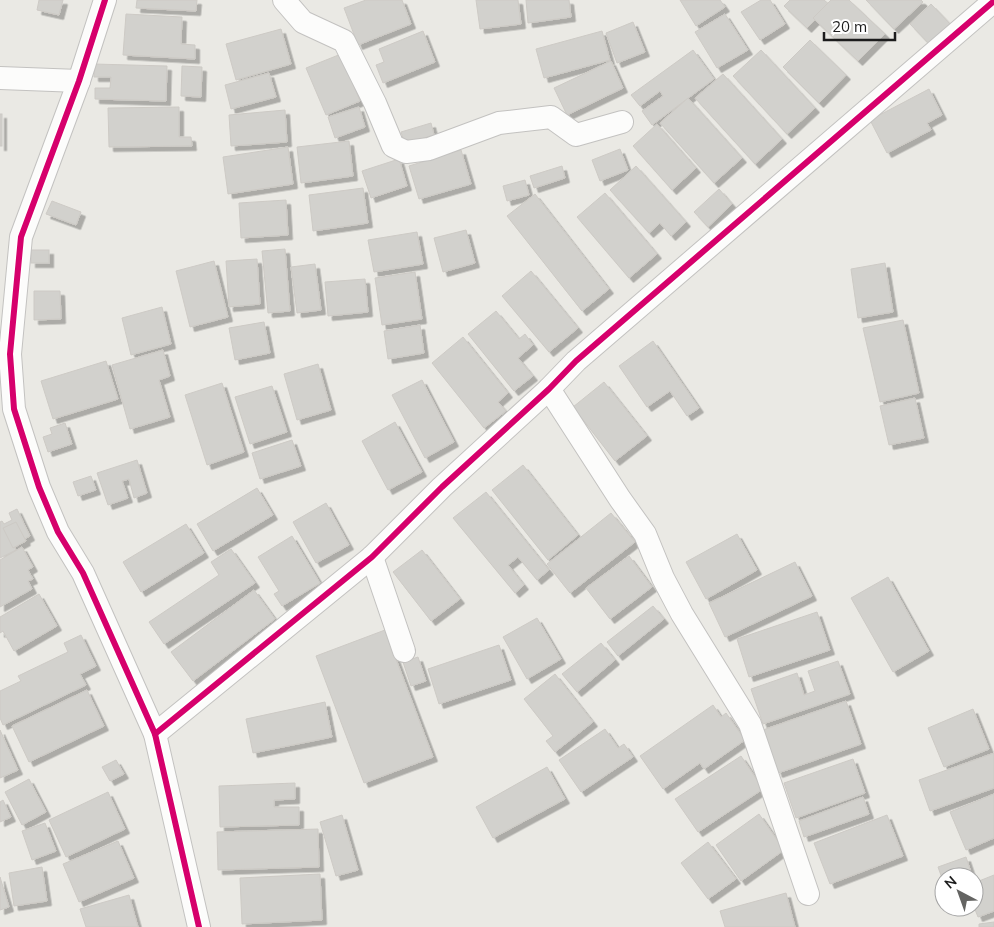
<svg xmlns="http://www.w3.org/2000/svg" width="994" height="927" font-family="Mulish,sans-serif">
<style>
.building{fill:#d2d1cd;stroke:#cdcac5;filter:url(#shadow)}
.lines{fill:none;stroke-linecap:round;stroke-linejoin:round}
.minor-casing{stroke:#c3c2c0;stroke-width:24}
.minor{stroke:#fcfcfb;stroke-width:22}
.cycleway-casing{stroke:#fff;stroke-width:9}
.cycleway{stroke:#d6006c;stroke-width:6}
</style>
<defs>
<filter id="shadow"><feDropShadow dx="4.5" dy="4.5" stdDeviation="0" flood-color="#0004"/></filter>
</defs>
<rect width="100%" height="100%" fill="#eae9e4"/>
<!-- building -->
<g class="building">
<polygon points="39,0 63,0 59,15 37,10"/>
<polygon points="137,0 197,0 196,11 136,8"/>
<polygon points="366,0 402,0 411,24 358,45 344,8"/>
<polygon points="476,0 518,0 521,24 480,29"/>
<polygon points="526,0 569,0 571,17 528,23"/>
<polygon points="680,0 720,0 725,7 696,26"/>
<polygon points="761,0 770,0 785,24 760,40 741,12"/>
<polygon points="790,0 824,0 830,5 807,28 784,6"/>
<polygon points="831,0 849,0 885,34 858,61 813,18"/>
<polygon points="866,0 921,0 923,2 894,29"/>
<polygon points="931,4 952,26 931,46 910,24"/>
<polygon points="126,14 182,17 181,44 195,45 195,59 123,55"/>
<polygon points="725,14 748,50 717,68 695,32"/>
<polygon points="633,22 645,52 617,63 606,33"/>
<polygon points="281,29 291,64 236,80 226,44"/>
<polygon points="423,31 435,62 383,83 376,65 384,62 379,49"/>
<polygon points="602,31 610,60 544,78 536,49"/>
<polygon points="810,40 846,75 819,103 783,67"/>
<polygon points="693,50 714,79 652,125 642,111 663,96 660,91 640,106 631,95"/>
<polygon points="761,50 815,108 787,134 733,76"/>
<polygon points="341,54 360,101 326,115 306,68"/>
<polygon points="611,61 623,88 567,115 554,88"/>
<polygon points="94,64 167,66 166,101 95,99 95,88 110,88 111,77 94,77"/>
<polygon points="182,66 202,67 201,97 181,96"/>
<polygon points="269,73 276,97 231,109 225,85"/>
<polygon points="723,74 782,139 755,164 695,98"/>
<polygon points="929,89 942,115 927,123 931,130 887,153 870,120"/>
<polygon points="688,98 742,158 714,183 660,123"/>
<polygon points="179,107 179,137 191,137 192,146 109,147 108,108"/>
<polygon points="359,107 365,127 335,138 328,117"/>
<polygon points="285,110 287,142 231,146 229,115"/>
<rect x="0" y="114" width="2" height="32"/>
<polygon points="431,123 434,135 405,144 401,132"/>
<polygon points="657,124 696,168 672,190 633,146"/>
<polygon points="349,141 353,176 301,183 297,147"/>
<polygon points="288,147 293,184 228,194 223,157"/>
<polygon points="620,149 628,170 600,181 592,160"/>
<polygon points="461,150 471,184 419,199 409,166"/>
<polygon points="399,159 407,186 371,198 362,171"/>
<polygon points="562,166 565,178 534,188 530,176"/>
<polygon points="636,166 686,222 671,236 660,223 649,233 610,190"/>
<polygon points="525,180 529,195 507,201 503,186"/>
<polygon points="363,188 368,223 313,231 309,195"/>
<polygon points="719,189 732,204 708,227 694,212"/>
<polygon points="605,193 657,254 629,278 577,217"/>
<polygon points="535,194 609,289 582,311 507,216"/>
<polygon points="286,200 288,235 241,238 239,203"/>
<polygon points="52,201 81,212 76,225 46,214"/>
<polygon points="466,230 475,263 443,272 434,238"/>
<polygon points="417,232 423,264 374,272 368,240"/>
<polygon points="285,249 290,311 268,313 262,251"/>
<rect x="31" y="250" width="18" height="13"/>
<polygon points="257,259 260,304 229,307 226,261"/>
<polygon points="214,261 228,317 190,327 176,271"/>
<polygon points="885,263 893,312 858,318 851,269"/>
<polygon points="315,264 321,310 297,313 291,267"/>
<polygon points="531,271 578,328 549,352 502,296"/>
<polygon points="415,272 422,319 382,325 375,278"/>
<polygon points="365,279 368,312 328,316 325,282"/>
<polygon points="34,291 60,291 61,319 34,320"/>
<polygon points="162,307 171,344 131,355 122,318"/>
<polygon points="496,311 519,339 525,334 533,345 518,358 533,376 514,391 468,334"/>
<polygon points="903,320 919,393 880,402 863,328"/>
<polygon points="264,322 270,353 235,360 229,328"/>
<polygon points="420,325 424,353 388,359 384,331"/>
<polygon points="463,337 508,393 498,402 506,411 484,428 432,363"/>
<polygon points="653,341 699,408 687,416 670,391 647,407 619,366"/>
<polygon points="163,350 170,376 159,380 170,417 130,429 112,365"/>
<polygon points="106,361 118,399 53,419 41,381"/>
<polygon points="318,364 331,410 297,420 284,374"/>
<polygon points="422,380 454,442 425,458 392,395"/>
<polygon points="604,382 647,436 615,461 573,407"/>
<polygon points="222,383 244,452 207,465 185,395"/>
<polygon points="272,386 287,432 250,444 235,397"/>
<polygon points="915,398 924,438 889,445 880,406"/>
<polygon points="395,422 422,472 388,490 362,441"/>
<polygon points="65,423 72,444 48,452 43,437 52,434 50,428"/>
<polygon points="292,440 301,466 260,479 252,453"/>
<polygon points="137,460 147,493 134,498 129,479 122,481 128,498 108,505 97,473"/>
<polygon points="523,465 578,535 548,560 492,490"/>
<polygon points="91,476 96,490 78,496 73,482"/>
<polygon points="257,488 273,515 213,551 197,524"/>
<polygon points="486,492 549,570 537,580 518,557 508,565 524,585 515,593 453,518"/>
<polygon points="326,503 349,545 316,563 293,522"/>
<polygon points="17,509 30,536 14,545 16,550 0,558 0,522 2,521 4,524 12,520 9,513"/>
<polygon points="611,513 635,542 570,593 547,564"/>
<polygon points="16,522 26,541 13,548 3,528"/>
<polygon points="186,524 204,553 141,592 123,562"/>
<polygon points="737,534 757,570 706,599 686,562"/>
<polygon points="292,536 320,583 282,606 274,594 279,591 258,557"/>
<polygon points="22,547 33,567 28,570 33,579 28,581 32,589 0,607 0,560"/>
<polygon points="231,549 255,583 164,644 149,622 219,575 211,562"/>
<polygon points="422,550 460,599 431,621 393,572"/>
<polygon points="629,556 652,587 610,619 586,588"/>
<polygon points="795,562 812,596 725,637 709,603"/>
<polygon points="888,577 929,651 893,672 851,598"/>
<polygon points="254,590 275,619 193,681 171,652"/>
<polygon points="39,594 57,626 14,651 3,631 0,633 0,617"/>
<polygon points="653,606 664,619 618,656 607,642"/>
<polygon points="817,612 830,650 749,677 737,639"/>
<polygon points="537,618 561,659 527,679 503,637"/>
<polygon points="385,630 433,757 364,783 316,656"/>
<polygon points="81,635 96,666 80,674 86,685 3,725 0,718 0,691 21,681 18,676 68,652 64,643"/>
<polygon points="601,643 615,660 577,692 562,674"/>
<polygon points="499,645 511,680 439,704 428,669"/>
<polygon points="418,657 426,681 411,686 403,662"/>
<polygon points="838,661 850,694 763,724 751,689 797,673 804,695 815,691 808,671"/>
<polygon points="555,674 593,722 555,752 546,741 553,736 524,699"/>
<polygon points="87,690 104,726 29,762 12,726"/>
<polygon points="846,701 861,744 778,773 763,730"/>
<polygon points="325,702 332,737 253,753 246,719"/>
<polygon points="713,705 721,717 726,713 745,740 704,769 700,763 663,789 640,756"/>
<polygon points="973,709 989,749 944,767 928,728"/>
<polygon points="605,729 618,748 624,744 633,757 581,792 559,760"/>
<polygon points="0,730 18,770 0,778"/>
<polygon points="994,753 994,788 930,811 919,780"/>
<polygon points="741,756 763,789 698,832 675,799"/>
<polygon points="853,759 865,793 796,818 784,783"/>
<polygon points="116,760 124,774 110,781 102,767"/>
<polygon points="547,767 565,799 493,838 476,807"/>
<polygon points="29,779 46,812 22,825 5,792"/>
<polygon points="295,783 295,799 274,800 274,807 299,807 299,825 220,827 219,786"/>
<polygon points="108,792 125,829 66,857 49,820"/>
<polygon points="994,794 994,838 966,850 950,812"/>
<polygon points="863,797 869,814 804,837 799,821"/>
<polygon points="3,800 11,817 0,822 0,802"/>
<polygon points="759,814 784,850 741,881 716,845"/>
<polygon points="342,815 358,870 336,876 320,822"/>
<polygon points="887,815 903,856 830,884 814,843"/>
<polygon points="45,823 56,851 32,860 22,831"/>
<polygon points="318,829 319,867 218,870 217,832"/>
<polygon points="118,841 134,878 79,902 63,864"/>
<polygon points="708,842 736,879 708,899 681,863"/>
<polygon points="966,857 971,872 956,877 944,877 943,881 938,867"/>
<polygon points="42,867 47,901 14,906 9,873"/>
<polygon points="320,874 322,920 242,924 240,878"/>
<polygon points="994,875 994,911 978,917 974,907 974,883"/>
<polygon points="0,877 9,907 0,910"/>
<polygon points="786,893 795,927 725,927 720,911"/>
<polygon points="129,895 138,927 86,927 80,909"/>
<polygon points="994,922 994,927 979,927 979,924"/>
</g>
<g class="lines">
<defs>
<g id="minor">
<polyline points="105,0 79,81 21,237 10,354 14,409 39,487 58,532 83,573 155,734 199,927"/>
<polyline points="284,0 303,22 344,41 375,103 393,146 406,152 429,149 499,123 551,117 576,135 622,122"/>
<polyline points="0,78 79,81"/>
<polyline points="549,389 620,499 645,534 663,578 682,614 750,724 808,894"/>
<polyline points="372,557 404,651"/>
<polyline points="155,734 372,557 442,487 549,389 576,361 994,1"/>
</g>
</defs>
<!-- minor casing -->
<use href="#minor" class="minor-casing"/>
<!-- minor -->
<use href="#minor" class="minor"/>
<defs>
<g id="cycleway">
<polyline points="105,0 79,81 21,237 10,354 14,409 39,487 58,532 83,573 155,734 199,927"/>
<polyline points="155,734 372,557 442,487 549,389 576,361 994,1"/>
</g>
</defs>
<!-- cycleway casing -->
<use href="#cycleway" class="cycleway-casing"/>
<!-- cycleway -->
<use href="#cycleway" class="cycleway"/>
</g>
<!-- north arrow -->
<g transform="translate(959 892) rotate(319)"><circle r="24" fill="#ffffff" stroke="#a4a4a4"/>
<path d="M0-4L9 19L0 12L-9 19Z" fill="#646462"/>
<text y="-8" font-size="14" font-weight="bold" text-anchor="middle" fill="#1c1c1c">N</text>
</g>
<!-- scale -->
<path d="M824 32v8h71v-8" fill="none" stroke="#1c1c1c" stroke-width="2.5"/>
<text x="832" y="32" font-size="15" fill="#1c1c1c" stroke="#ffffff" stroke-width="4" paint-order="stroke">20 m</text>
</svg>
